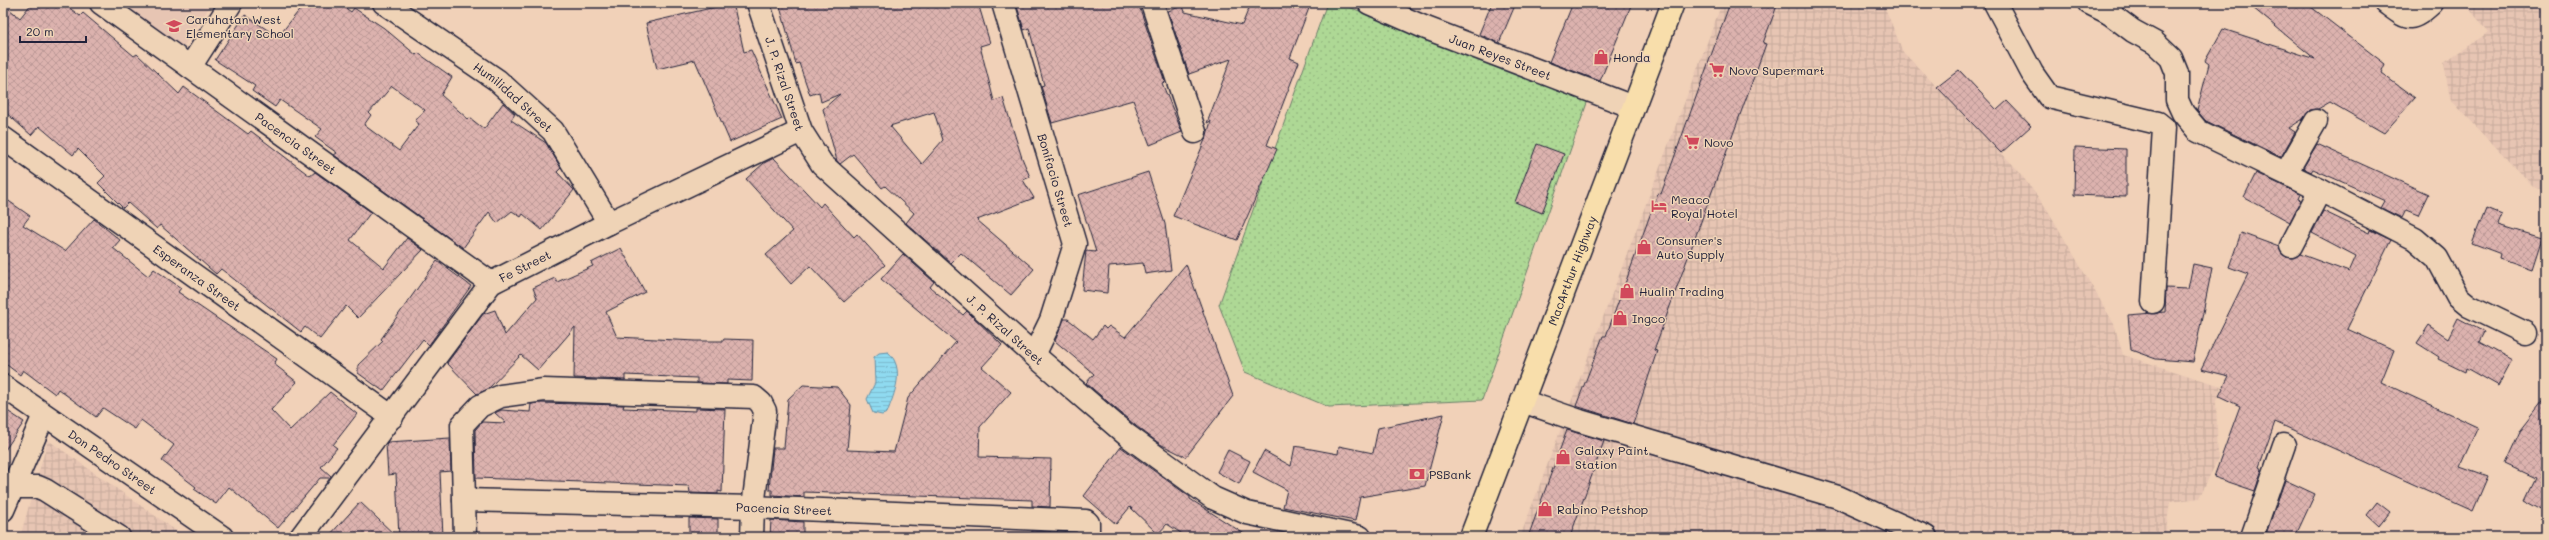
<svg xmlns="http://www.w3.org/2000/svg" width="2549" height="540" font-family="Mali,sans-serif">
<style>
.built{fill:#e7c5b3}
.industrial{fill:url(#industrial-grid)}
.grass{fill:url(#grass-dots);stroke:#687d68}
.water{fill:url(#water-rules);stroke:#6390a8}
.building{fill:url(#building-cross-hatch);stroke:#22223b;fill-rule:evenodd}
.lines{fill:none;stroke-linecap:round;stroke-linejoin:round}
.minor-casing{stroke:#22223b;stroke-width:25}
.highway-casing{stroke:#22223b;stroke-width:25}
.minor{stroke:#efd3b6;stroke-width:22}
.highway{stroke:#f8deab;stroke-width:22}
.labels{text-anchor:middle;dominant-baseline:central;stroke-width:3;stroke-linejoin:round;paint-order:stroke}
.poi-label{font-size:12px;fill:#22223b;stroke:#efd3b6;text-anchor:start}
.street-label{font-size:12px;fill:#22223b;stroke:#efd3b6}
</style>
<defs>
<pattern id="industrial-grid" width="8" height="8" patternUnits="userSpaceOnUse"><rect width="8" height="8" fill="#e7c5b3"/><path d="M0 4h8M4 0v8" fill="none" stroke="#c6a99b"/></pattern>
<pattern id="grass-dots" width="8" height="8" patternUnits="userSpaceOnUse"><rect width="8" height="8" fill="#aed895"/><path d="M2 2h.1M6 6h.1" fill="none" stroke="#95b981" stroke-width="1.8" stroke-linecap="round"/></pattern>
<pattern id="water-rules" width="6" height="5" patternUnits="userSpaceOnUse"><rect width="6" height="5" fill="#8fdaf0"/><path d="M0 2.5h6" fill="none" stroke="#7bbbcf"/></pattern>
<pattern id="building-cross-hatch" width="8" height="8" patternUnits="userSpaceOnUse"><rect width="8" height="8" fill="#dcb2ae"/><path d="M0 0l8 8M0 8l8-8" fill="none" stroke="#bc9997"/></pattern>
</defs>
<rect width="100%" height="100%" fill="#f1d1b8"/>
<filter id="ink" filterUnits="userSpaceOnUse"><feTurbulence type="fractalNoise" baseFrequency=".025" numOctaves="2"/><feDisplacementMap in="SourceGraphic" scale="8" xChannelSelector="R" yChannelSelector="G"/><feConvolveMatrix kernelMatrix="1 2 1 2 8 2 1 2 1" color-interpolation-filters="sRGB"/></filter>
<g filter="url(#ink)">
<!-- built -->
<polygon class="built" points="119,3 212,3 182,49"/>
<!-- industrial -->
<g class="industrial">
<polygon points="1722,3 1883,3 1903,52 2016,168 2047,209 2114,324 2123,355 2221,386 2216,401 2218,459 2199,498 2170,502 2165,537 1520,537"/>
<polygon points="2464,3 2546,3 2546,190 2533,186 2450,99 2444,62 2489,32"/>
<polygon points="48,440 185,537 20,537"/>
</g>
<!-- grass -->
<polygon class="grass" points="1327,3 1339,3 1588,100 1482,400 1329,407 1245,372 1219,305"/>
<!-- water -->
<path class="water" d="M888,352C906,369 894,394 887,413L882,415L873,413L867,399L875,383L874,357L879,353Z"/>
<!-- building -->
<g class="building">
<polygon points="32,3 63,3 80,16 83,13 134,56 137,54 179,94 184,87 248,134 251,131 310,176 315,172 371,212 350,240 384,268 407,238 423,250 358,318 346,306 320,339 305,327 301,332 221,269 216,274 160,225 157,229 128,203 123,208 98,183 105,176 78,149 73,155 39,126 31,135 3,110 3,4 20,18"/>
<path d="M305,3H339L351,12L354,8L384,28L416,55L418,53L452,77L441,95L468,119L470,118L484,129L503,103L515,114L511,120L546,143L561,168L557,172L574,190L542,230L523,214L521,217L512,211L497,223L489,212L463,248L334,155L337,153L315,137L322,129L280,100L275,107L252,91L255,86L215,60L245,15L278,37ZM392,86L425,110L415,121L419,124L399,151L364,125L371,115L369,113Z"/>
<polygon points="733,3 744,52 751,50 782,119 730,142 695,60 657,69 646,23"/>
<path d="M779,3H978L990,43L980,46L994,101L1003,98L1022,158L1030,177L1023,180L1034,198L977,220L1034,269L1011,295L961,253L951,263L906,223L914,213L885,186L882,188L853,154L840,164L837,161L823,109L840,94L821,102L819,92L810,95L799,63L796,64ZM934,112L943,140L922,164L890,126Z"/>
<polygon points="1016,3 1138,3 1165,82 1162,83 1182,132 1150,145 1133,100 1052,123 1041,86 1044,85 1029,28 1024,30"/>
<polygon points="1251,3 1311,3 1290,58 1299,62 1267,145 1277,149 1237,240 1173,216 1207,135 1211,121 1207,123 1231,59 1189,74 1168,11 1183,6 1185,12 1242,25"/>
<polygon points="1492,3 1516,3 1499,43 1479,34"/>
<polygon points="1573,3 1632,3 1600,81 1549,62"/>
<polygon points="1730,3 1778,3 1763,43 1766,44 1654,350 1657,351 1633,424 1576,406 1603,336 1606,336 1658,193 1661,194"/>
<polygon points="2247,3 2306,3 2385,64 2381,73 2415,98 2384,133 2330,102 2318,109 2310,110 2303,119 2289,128 2295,132 2281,157 2206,121 2197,111 2209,64 2205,61 2223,29 2315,59"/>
<polygon points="1959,70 1997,110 2007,101 2031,126 2001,153 1937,87"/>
<polygon points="1537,144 1564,154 1542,213 1515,202"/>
<polygon points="2317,144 2428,194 2418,215 2406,210 2402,218 2381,208 2385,201 2313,169 2311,172 2303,168"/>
<polygon points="2075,147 2126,149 2126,197 2074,195"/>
<polygon points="774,158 820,207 823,203 854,237 857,234 885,265 844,302 810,266 791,284 766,255 793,231 746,179 764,163"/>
<polygon points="1148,172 1165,224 1171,270 1145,274 1143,263 1109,266 1107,293 1082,290 1086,251 1096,252 1078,195"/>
<polygon points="2256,173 2300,194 2298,199 2301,200 2290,222 2244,197"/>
<polygon points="3,197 30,216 23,225 65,251 94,219 120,240 113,248 148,276 154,269 181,288 178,292 277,359 274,364 297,382 271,410 290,430 330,392 357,414 333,445 337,448 321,467 331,476 330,478 320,478 278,528 229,487 216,504 194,489 196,487 162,461 174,445 141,420 135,429 103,408 96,417 58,389 55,394 23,370 20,375 3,362"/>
<polygon points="2486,208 2503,215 2499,225 2542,238 2532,269 2500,258 2501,254 2472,243"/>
<polygon points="2323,211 2369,233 2370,230 2391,240 2347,329 2394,350 2381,382 2478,427 2460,466 2488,476 2473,511 2275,422 2259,467 2262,469 2255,491 2214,477 2240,406 2219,396 2229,376 2201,369 2248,274 2229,267 2241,233 2279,247 2286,257 2292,258 2300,254 2349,272 2356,256 2312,233"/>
<polygon points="621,248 645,292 606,312 617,337 695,341 723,341 723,339 753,340 752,381 727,380 727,384 697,383 697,378 625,375 625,380 574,378 575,327 538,370 521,355 488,389 477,394 447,363 483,314 495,310 505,335 537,298 533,288 555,278 557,282 593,266 591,263"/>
<polygon points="903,254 934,282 930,287 963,315 967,311 1002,345 982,367 1011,392 980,427 979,457 1051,459 1050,507 1032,506 1032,500 804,492 804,497 772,495 772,490 769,490 773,448 784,448 788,399 803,385 837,387 851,405 847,450 894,452 908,398 956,342 881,279"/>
<polygon points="437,261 471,286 429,345 423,339 383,391 358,373 358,365 383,341 381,339"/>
<polygon points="1186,264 1233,396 1186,457 1160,444 1136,426 1086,383 1094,374 1055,341 1064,319 1068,319 1093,339 1103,326 1106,329 1109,326 1125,337"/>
<polygon points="2193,264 2212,268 2193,362 2156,359 2131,350 2128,315 2165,312 2166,288 2188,289"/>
<polygon points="2458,318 2484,332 2479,342 2512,360 2498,386 2466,368 2465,372 2438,359 2439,357 2417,343 2429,325 2448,338"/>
<polygon points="2546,397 2546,513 2524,501 2535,478 2505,464 2521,429"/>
<polygon points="538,403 624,405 623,408 696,411 696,408 725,409 722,492 718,491 718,494 690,493 689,486 476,478 475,430 482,422 506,423 495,413 501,410 530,412 531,404"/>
<polygon points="3,408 24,422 3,453"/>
<polygon points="1444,414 1425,486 1360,497 1355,521 1283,507 1287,490 1253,472 1264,451 1291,466 1295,446 1338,454 1339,446 1373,453 1378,428"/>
<polygon points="1567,430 1604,441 1570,537 1528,537"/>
<polygon points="450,438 451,471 440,472 443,537 399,537 396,474 388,475 386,444 388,442"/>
<polygon points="1121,447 1190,497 1190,499 1249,537 1187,537 1167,524 1158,534 1130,507 1116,524 1084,496"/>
<polygon points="1228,450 1250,461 1239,484 1217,472"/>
<polygon points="2285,480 2315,494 2295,537 2265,537"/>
<polygon points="360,502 397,537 328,537"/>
<polygon points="2377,502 2390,512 2379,526 2367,515"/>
<polygon points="689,518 718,519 718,537 689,537"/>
<polygon points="771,520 803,522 803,537 770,537"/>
<polygon points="1032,531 1050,532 1049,537 1031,537"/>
</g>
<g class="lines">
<defs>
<g id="minor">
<path id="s1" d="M101,3L491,283"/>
<path id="s2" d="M384,3L497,80L553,131L609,223"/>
<path id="s3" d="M758,3L801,131L822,164L1034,355L1128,436L1213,498L1247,513L1360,537"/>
<path id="s4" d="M1003,3L1075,244L1051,320L1034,355"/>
<polyline points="1152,3 1195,132"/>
<path id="s5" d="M1369,3L1426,28L1633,107"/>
<polyline points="1995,3 2032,73 2049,97 2158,123 2164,128 2153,302"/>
<polyline points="2089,3 2109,13"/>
<polyline points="2112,3 2109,13 2133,31 2155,43 2171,58 2177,73 2177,100 2183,113 2198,131 2320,190"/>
<path d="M2386,3C2409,20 2410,23 2432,3"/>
<polyline points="190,67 231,3"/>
<path id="s6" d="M3,138L392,417"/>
<polyline points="2286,173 2316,121"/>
<polyline points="2291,246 2320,190 2415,239 2437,258 2458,297 2469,306 2525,333"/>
<path id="s7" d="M3,386L222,537"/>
<polyline points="1522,401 1580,421 1838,497 1926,537"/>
<polyline points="13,487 38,487 45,490 119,537"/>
<path id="s8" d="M464,500L753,507L1086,521L1088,523V537"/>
<polyline points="3,510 44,415"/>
<path id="s9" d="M301,537L491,283L609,223L801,131"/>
<polyline points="465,537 462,425 480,406 501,396 544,390 754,397 761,403 765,411 753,507 752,537"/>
<polyline points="2252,537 2284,445"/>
</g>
<g id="highway">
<path id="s10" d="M1471,537L1673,3"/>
</g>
</defs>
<!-- minor casing -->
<use href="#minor" class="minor-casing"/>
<!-- highway casing -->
<use href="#highway" class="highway-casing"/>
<!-- minor -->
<use href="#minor" class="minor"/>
<!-- highway -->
<use href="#highway" class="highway"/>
</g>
</g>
<!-- icons -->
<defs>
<symbol id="school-bare" viewBox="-9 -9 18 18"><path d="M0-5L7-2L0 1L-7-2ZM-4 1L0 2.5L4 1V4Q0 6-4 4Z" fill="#d1495b" stroke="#efd3b6" stroke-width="2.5" paint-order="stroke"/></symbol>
<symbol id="shop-bare" viewBox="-9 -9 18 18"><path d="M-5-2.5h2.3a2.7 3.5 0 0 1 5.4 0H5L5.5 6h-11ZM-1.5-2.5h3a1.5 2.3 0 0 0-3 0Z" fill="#d1495b" stroke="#efd3b6" stroke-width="2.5" paint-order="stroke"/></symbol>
<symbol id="supermarket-bare" viewBox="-9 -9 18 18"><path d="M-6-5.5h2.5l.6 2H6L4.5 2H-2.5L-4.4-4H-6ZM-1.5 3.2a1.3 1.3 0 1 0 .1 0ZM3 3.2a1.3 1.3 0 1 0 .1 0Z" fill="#d1495b" stroke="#efd3b6" stroke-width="2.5" paint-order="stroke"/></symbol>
<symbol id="hotel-bare" viewBox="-9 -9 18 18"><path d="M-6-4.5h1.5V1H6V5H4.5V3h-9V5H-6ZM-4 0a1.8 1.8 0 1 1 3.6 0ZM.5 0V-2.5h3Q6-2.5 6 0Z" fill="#d1495b" stroke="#efd3b6" stroke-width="2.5" paint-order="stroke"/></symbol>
<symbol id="bank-bare" viewBox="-9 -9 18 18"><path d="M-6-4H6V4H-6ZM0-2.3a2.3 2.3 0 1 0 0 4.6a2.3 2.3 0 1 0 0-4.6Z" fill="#d1495b" stroke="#efd3b6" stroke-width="2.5" paint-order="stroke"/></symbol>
</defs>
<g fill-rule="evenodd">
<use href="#school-bare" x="163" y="15" width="22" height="22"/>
<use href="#shop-bare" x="1590" y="46" width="22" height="22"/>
<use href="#supermarket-bare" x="1706" y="59" width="22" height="22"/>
<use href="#supermarket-bare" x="1681" y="131" width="22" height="22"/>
<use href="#hotel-bare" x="1648" y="195" width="22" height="22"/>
<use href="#shop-bare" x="1633" y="236" width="22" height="22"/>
<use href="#shop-bare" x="1616" y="280" width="22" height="22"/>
<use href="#shop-bare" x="1609" y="307" width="22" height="22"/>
<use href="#shop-bare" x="1552" y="446" width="22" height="22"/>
<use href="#bank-bare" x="1406" y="463" width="22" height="22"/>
<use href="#shop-bare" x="1534" y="498" width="22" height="22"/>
</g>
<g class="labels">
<!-- poi labels -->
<g class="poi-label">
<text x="186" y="19">Caruhatan West<tspan x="186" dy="14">Elementary School</tspan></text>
<text x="1613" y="57">Honda</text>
<text x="1729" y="70">Novo Supermart</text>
<text x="1704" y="142">Novo</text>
<text x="1671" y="199">Meaco<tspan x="1671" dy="14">Royal Hotel</tspan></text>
<text x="1656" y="240">Consumer's<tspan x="1656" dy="14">Auto Supply</tspan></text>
<text x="1639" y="291">Hualin Trading</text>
<text x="1632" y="318">Ingco</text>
<text x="1575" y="450">Galaxy Paint<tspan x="1575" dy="14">Station</tspan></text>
<text x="1429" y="474">PSBank</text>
<text x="1557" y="509">Rabino Petshop</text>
</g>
<!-- street labels -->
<g class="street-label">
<text stroke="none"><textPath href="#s5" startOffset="142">Juan Reyes Street</textPath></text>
<text stroke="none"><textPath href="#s3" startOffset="85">J. P. Rizal Street</textPath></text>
<text stroke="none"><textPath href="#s2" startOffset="160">Humilidad Street</textPath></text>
<text stroke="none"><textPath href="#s1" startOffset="240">Pacencia Street</textPath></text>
<text stroke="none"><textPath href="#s4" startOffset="185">Bonifacio Street</textPath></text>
<text stroke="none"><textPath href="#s9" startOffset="355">Fe Street</textPath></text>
<text stroke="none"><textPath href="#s10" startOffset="285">MacArthur Highway</textPath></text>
<text stroke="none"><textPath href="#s6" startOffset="239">Esperanza Street</textPath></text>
<text stroke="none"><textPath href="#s3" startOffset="421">J. P. Rizal Street</textPath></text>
<text stroke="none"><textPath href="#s7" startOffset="133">Don Pedro Street</textPath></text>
<text stroke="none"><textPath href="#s8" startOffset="320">Pacencia Street</textPath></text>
</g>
</g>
<!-- margin -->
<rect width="2549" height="540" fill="none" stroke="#efd3b6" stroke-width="16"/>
<rect x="8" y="8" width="2533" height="524" fill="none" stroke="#22223b" stroke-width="1.5" filter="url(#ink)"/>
<!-- scale -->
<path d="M20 36v6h66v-6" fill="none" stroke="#22223b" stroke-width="2"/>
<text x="26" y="36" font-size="12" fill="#22223b" stroke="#efd3b6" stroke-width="3" paint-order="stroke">20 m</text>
</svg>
